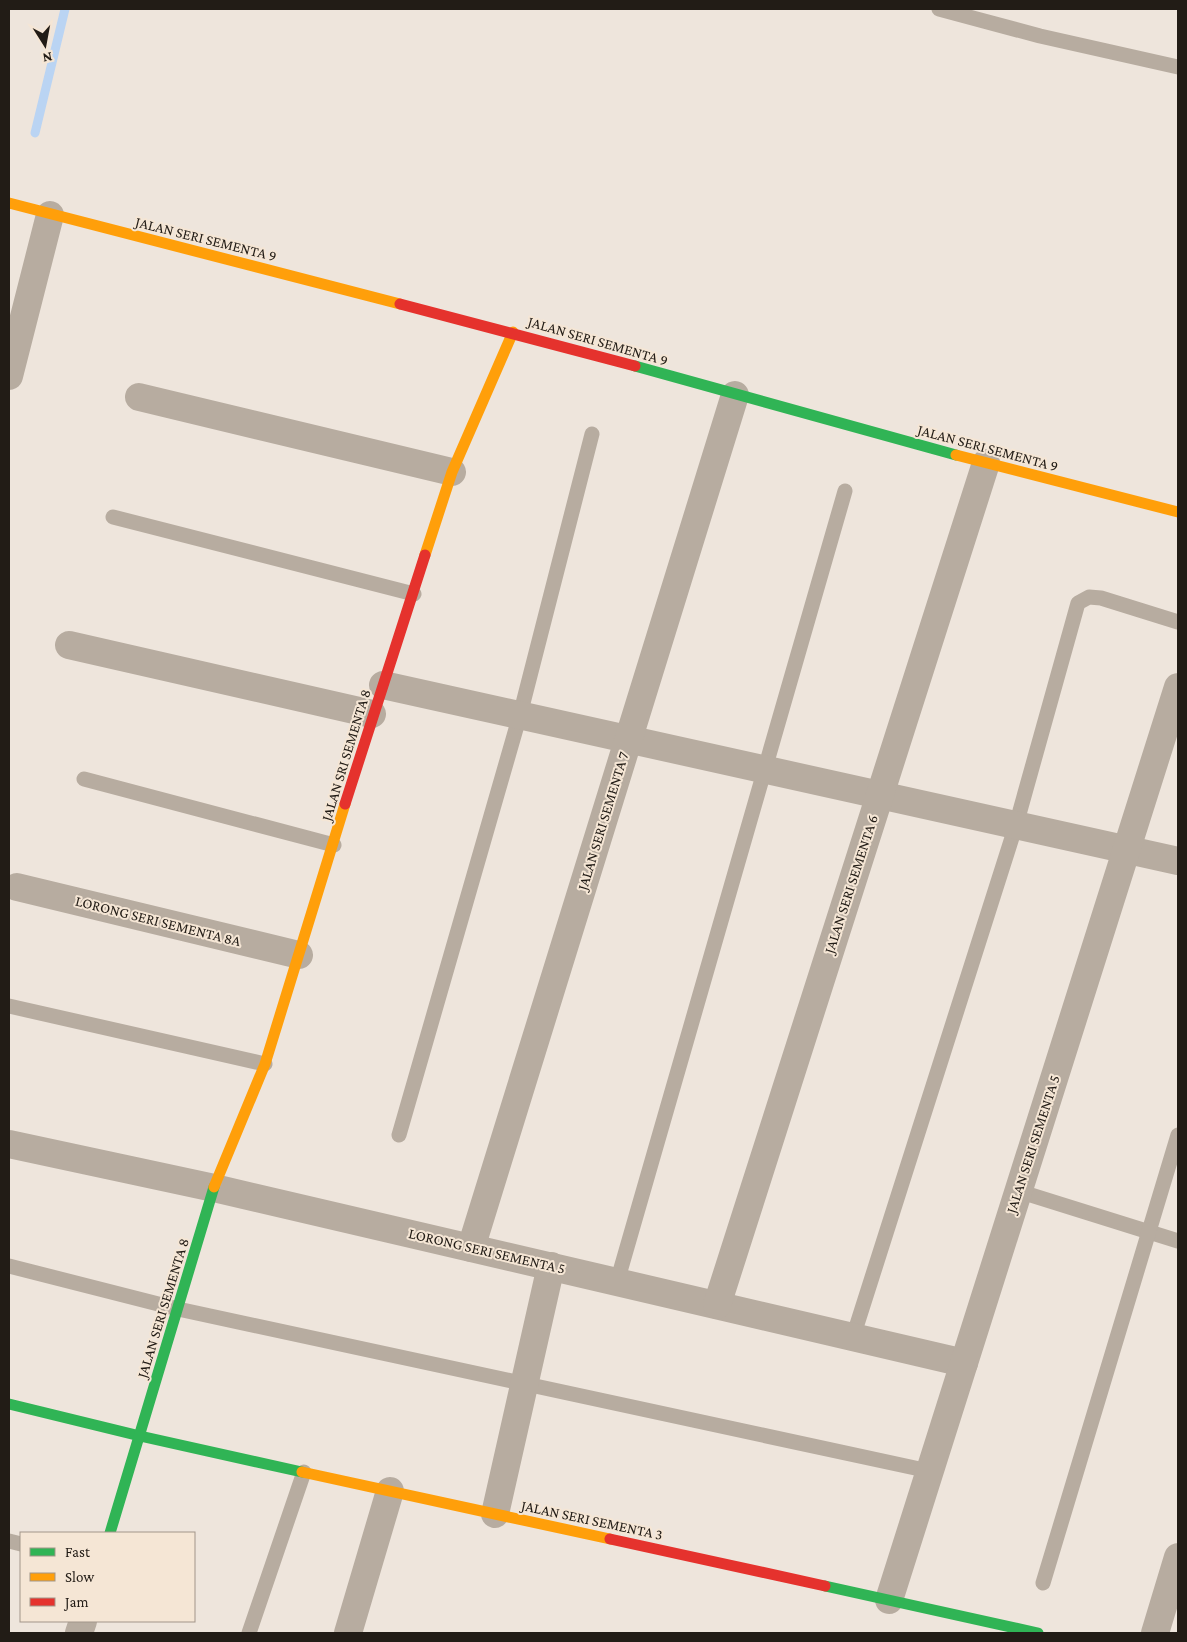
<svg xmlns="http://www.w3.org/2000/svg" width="1187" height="1642" font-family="'Crimson Pro',serif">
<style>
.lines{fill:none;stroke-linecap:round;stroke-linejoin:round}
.stream{stroke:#bad4f3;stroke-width:9}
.lane{stroke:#b7aca0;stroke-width:15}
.street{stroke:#b7aca0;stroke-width:28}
.fast{stroke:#30b455;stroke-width:11}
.slow{stroke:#ff9f0a;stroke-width:11}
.jam{stroke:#e5322d;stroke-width:11}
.labels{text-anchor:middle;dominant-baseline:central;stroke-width:4;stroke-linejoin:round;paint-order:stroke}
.street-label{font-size:15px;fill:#221c16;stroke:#f5e6d5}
</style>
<rect width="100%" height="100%" fill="#eee5dc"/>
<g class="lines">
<!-- stream -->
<polyline class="stream" points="35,133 65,9"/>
<!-- lane -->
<g class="lane">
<polyline points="939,9 1040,36 1178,67"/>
<polyline points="113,517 414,594"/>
<polyline points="84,779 334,845"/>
<polyline points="9,1006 265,1064"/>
<polyline points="399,1135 520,715 592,434"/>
<polyline points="1018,1191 1178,1241"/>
<polyline points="9,1266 178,1309 929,1471"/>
<polyline points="617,1282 845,491"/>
<polyline points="853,1337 1016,825 1078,603 1089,597 1101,598 1178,622"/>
<polyline points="9,1541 21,1544"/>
<polyline points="1043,1583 1178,1135"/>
<polyline points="249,1633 304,1472"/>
</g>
<!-- street -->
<g class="street">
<polyline points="9,376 50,215"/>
<polyline points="139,397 452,472"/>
<polyline points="69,645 372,714"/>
<polyline points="383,685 1178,861"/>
<polyline points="17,887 299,955"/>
<polyline points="9,1144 214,1188 964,1363"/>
<polyline points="471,1248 735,395"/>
<polyline points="717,1305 986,463"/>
<polyline points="495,1514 551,1266"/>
<polyline points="889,1600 1178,687"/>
<polyline points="79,1633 83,1621"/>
<polyline points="348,1633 390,1491"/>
<polyline points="1155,1633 1178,1557"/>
</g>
<!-- fast -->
<g class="fast">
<polyline points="635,366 956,455"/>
<polyline points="9,1404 140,1436 302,1472"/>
<polyline points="110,1533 214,1187"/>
<polyline points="825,1586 1038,1633"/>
</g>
<!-- slow -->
<g class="slow">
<polyline points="9,203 400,304"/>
<polyline points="956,455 1178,512"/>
<polyline points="425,555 452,472 513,332"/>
<polyline points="214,1187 265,1064 345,804"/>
<polyline points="302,1472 610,1539"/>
</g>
<!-- jam -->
<g class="jam">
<polyline points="400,304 635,366"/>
<polyline points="345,804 425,555"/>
<polyline points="610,1539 825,1586"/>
</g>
</g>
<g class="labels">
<!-- street labels -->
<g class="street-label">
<text transform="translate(206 239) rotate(14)">JALAN SERI SEMENTA 9</text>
<text transform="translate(598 341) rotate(16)">JALAN SERI SEMENTA 9</text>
<text transform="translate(988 448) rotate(15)">JALAN SERI SEMENTA 9</text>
<text transform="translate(346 755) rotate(-73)">JALAN SRI SEMENTA 8</text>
<text transform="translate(603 821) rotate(-73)">JALAN SERI SEMENTA 7</text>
<text transform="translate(851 884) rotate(-72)">JALAN SERI SEMENTA 6</text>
<text transform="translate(158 921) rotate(14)">LORONG SERI SEMENTA 8A</text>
<text transform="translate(1033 1144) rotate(-72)">JALAN SERI SEMENTA 5</text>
<text transform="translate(487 1251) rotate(13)">LORONG SERI SEMENTA 5</text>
<text transform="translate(163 1308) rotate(-73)">JALAN SERI SEMENTA 8</text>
<text transform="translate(592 1520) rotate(12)">JALAN SERI SEMENTA 3</text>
</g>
</g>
<!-- border -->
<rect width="1187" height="1642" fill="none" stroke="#221c16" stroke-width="20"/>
<!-- legend -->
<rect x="20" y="1532" width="175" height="90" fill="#f5e6d5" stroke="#a19589"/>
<rect x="30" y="1548" width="25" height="8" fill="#30b455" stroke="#a19589"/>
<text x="65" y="1557" font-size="15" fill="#221c16">Fast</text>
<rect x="30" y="1573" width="25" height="8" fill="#ff9f0a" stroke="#a19589"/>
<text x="65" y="1582" font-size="15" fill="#221c16">Slow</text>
<rect x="30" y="1598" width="25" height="8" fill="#e5322d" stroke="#a19589"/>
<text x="65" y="1607" font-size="15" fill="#221c16">Jam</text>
<!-- north arrow -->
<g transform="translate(45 45) rotate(169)" stroke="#f5e6d5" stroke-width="4" paint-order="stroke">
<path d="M0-4L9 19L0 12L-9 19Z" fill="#221c16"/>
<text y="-8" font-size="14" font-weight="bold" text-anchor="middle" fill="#221c16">N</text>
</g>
</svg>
